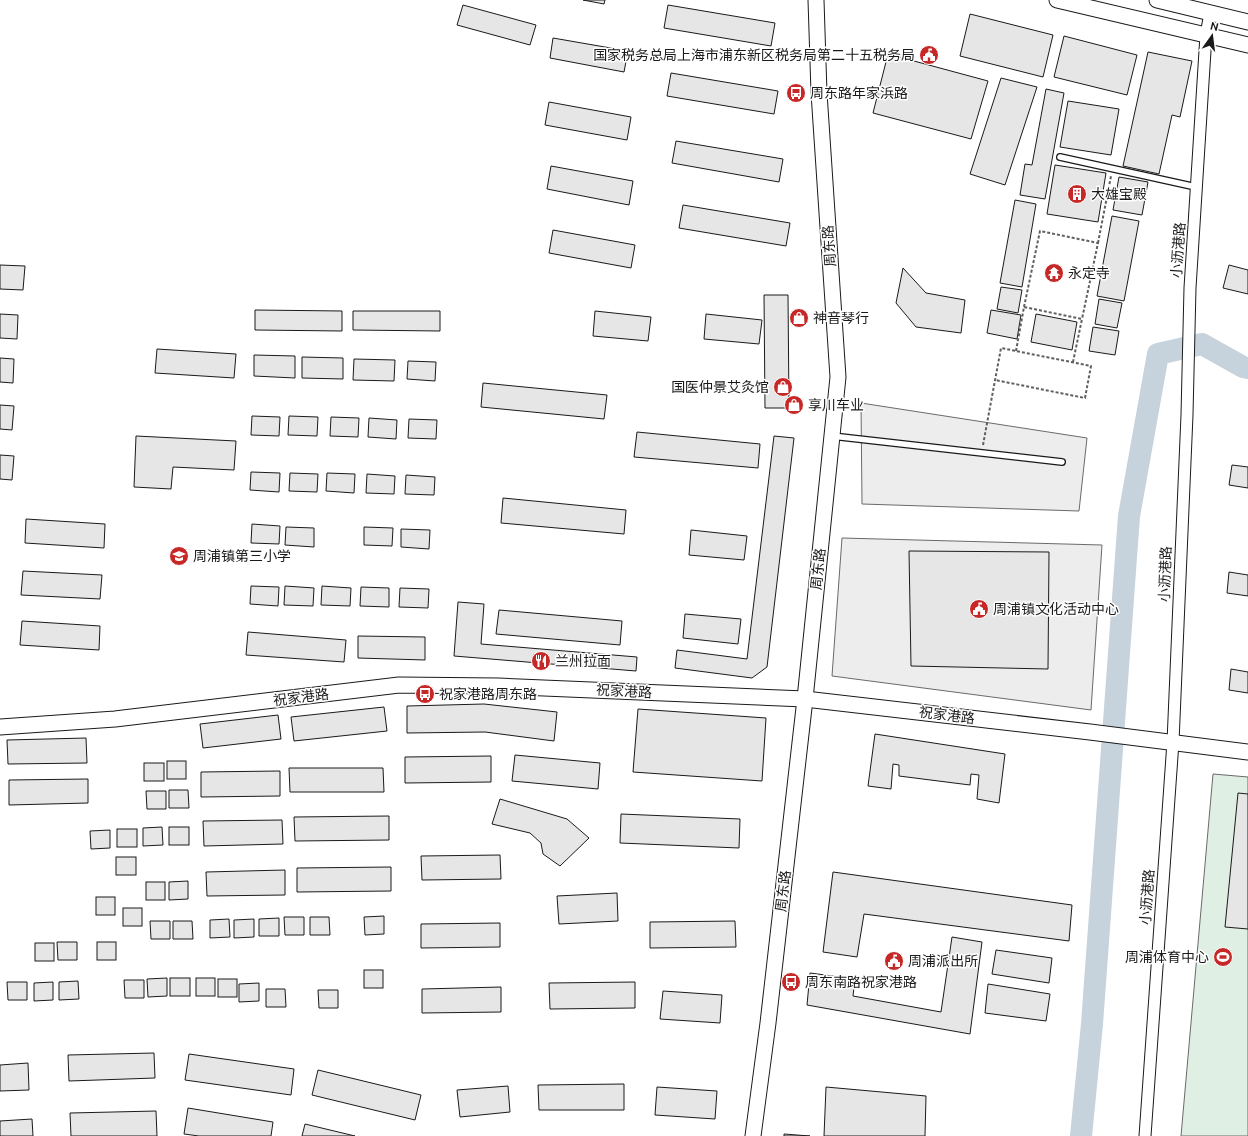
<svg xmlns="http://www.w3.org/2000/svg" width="1248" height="1136" font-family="Ubuntu,'Noto Sans SC',sans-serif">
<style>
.green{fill:#e0efe3;stroke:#6a6a6a}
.parking{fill:#ededed;stroke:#6a6a6a}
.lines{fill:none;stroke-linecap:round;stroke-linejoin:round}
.river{stroke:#c6d2dc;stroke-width:22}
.building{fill:#e6e6e6;stroke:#1a1a1a}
.lane-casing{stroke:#1a1a1a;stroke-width:8}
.street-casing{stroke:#1a1a1a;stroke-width:13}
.secondary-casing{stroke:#1a1a1a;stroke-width:17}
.path{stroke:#5f5f5f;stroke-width:2;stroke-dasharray:3 2;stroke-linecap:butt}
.lane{stroke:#fff;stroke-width:5.5}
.street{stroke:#fff;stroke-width:11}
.secondary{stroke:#fff;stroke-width:15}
.labels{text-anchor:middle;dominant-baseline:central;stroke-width:3;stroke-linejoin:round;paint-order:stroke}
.poi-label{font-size:14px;fill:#1a1a1a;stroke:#fff;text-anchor:start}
.street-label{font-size:14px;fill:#1a1a1a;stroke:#fff}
</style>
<rect width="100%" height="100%" fill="#fff"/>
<!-- green -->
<polygon class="green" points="1213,774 1248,777 1248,1136 1181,1136"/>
<!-- parking -->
<g class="parking">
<polygon points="861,403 1087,438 1079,511 862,504"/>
<polygon points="842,538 1102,545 1091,710 832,676"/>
</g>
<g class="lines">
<!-- river -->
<polyline class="river" points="1081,1136 1092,1024 1129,516 1158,354 1202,344 1243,367 1248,368"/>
</g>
<!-- building -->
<g class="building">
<polygon points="583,0 605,0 604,4"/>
<polygon points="463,5 536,25 530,45 457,25"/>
<polygon points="668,5 775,23 771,46 664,28"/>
<polygon points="970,14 1053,35 1043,77 960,56"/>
<polygon points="1064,36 1137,55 1127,95 1054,77"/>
<polygon points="553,38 628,51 624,72 550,58"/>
<polygon points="1148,52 1192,61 1180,117 1172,115 1159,174 1123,166"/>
<polygon points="888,54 988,81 971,139 873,113"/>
<polygon points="671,73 778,91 774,114 667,96"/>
<polygon points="1001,78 1037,87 1005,185 970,174"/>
<polygon points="1046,89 1064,93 1045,199 1020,195 1025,164 1032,165"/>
<polygon points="1068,101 1119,109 1111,155 1060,147"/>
<polygon points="549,102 631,117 627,140 545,125"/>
<polygon points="676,141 783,159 779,182 672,163"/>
<polygon points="1055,165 1106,173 1098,222 1047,214"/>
<polygon points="551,166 633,181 629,205 547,189"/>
<polygon points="1119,177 1148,182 1142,215 1113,210"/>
<polygon points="1015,200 1036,204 1022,287 1000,283"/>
<polygon points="683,205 790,223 786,246 679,228"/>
<polygon points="1112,216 1139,221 1124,301 1097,296"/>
<polygon points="553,230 635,245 631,268 549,253"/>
<polygon points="0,265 25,266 23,290 0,289"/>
<polygon points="1229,265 1248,270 1248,294 1223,288"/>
<polygon points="903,268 926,293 965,300 961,333 916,327 896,303"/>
<polygon points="1001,287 1022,290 1018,313 997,309"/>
<polygon points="764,295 788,295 789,408 765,408"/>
<polygon points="1099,299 1122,303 1117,328 1095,324"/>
<polygon points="255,310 342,311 342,331 255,330"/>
<polygon points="991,310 1021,315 1017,339 987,333"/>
<polygon points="353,311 440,311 440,331 353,330"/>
<polygon points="595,311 651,317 648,341 593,336"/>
<polygon points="0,314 18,315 17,339 0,338"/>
<polygon points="706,314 762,320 759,344 704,339"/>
<polygon points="1036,314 1077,322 1072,350 1031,342"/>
<polygon points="1093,327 1119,331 1115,355 1089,351"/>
<polygon points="157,349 236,354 234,378 155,373"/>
<polygon points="254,355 295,356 295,378 254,376"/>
<polygon points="302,357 343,358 343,379 302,378"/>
<polygon points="0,358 14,359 13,383 0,382"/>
<polygon points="354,359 395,360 394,381 353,380"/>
<polygon points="408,361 436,362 435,381 407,379"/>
<polygon points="483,383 607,395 604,419 481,407"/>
<polygon points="0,405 14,406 12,430 0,429"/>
<polygon points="252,416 280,417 279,436 251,435"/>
<polygon points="289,416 318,417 317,436 288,435"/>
<polygon points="331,417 359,418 358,437 330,436"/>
<polygon points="369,418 397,420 396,439 368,437"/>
<polygon points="409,419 437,420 436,439 408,438"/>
<polygon points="637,432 760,444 758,468 634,457"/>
<polygon points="136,436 236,441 234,470 173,467 171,489 134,487"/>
<polygon points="774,436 794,438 767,667 752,678 675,668 677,650 747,659"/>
<polygon points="0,455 14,456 12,480 0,479"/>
<polygon points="1232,465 1248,467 1248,488 1229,485"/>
<polygon points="251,472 280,473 279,492 250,490"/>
<polygon points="290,473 318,474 317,492 289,491"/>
<polygon points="327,473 355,474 354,493 326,491"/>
<polygon points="367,474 395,476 394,494 366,493"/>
<polygon points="406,475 435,477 434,495 405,494"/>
<polygon points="503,498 626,510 624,534 501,523"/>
<polygon points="26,519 105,524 104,548 25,543"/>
<polygon points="252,524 280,526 279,544 251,543"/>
<polygon points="286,527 314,528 314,547 285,545"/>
<polygon points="364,527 393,528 392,546 364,545"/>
<polygon points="401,529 430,530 429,549 401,547"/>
<polygon points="691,530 747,536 744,560 689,555"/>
<polygon points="909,551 1049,552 1048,669 911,666"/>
<polygon points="23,571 102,575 100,599 21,595"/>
<polygon points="1229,572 1248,575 1248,596 1227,593"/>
<polygon points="251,586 279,587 278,606 250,604"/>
<polygon points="285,586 314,588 313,606 284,605"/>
<polygon points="322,586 351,588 350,606 321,605"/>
<polygon points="361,587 389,588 389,607 360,606"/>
<polygon points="400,588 429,589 428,608 399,607"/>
<polygon points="458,602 484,604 481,644 637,657 636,671 454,656"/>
<polygon points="499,610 622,621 620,645 496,634"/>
<polygon points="685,614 741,619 738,644 683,638"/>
<polygon points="22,621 100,626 99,650 20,645"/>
<polygon points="248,632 346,640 344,662 246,655"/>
<polygon points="358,636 425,637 425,660 358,658"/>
<polygon points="1231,669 1248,672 1248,693 1229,690"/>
<polygon points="484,704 557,712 554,741 485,732 407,733 407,706"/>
<polygon points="384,707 387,731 294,741 291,717"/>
<polygon points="638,709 766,718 762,781 633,772"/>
<polygon points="278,715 281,739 203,748 200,724"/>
<polygon points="875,734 1005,754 999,803 977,799 979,775 971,774 970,785 899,776 899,765 893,764 891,789 868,786"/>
<polygon points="86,738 87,763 8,764 7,740"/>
<polygon points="515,755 600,763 598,789 512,781"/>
<polygon points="491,756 491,782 405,783 405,757"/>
<rect x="167" y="761" width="19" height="18"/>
<rect x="144" y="763" width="20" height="18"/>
<polygon points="289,768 383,768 384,792 290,792"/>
<polygon points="280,771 280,796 201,797 201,772"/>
<polygon points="88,779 88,803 9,805 9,780"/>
<polygon points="169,790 188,790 189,808 169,808"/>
<polygon points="146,791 166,791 166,809 147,809"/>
<polygon points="1238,793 1248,794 1248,929 1225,927"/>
<polygon points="500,799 567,819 589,838 560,866 543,854 541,843 530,833 492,824"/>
<polygon points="621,814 740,819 739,848 620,843"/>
<polygon points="389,816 389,840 295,841 294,817"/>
<polygon points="282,820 283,844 204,846 203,821"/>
<polygon points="162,827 163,845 143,846 143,828"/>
<rect x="169" y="827" width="20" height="18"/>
<rect x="117" y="829" width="20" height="18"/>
<polygon points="110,830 110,848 91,849 90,831"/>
<polygon points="500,855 501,879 422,880 421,856"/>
<rect x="116" y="857" width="20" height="18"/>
<polygon points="391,867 391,891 297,892 297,868"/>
<polygon points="285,870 285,895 207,896 206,872"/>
<polygon points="833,872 1072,905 1069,941 864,914 857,957 823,952"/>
<polygon points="188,881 188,899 169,900 169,882"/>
<rect x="146" y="882" width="19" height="18"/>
<polygon points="617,893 618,921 559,924 557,896"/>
<rect x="96" y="897" width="19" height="18"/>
<rect x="123" y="908" width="19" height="18"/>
<polygon points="384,916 384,934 365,935 364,917"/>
<polygon points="284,917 304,917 304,935 285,935"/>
<polygon points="310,917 329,917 330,935 310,935"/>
<polygon points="279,918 279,936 259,936 259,919"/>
<polygon points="229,919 230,937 210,938 210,920"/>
<polygon points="254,919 254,937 234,938 234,920"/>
<polygon points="150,921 170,921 170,939 151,939"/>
<polygon points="173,921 192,921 193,939 173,939"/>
<polygon points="735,921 736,947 650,948 650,922"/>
<polygon points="500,923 500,947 421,948 421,924"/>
<polygon points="952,937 982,942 970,1034 807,1005 810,973 855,979 853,996 941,1012"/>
<polygon points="57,942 77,942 77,960 58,960"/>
<rect x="97" y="942" width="19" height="18"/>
<rect x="35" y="943" width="19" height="18"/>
<polygon points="996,950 1052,958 1049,983 992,974"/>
<rect x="364" y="970" width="19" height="18"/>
<polygon points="167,978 167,996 148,997 147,979"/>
<rect x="170" y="978" width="20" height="18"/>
<rect x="196" y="978" width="19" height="18"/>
<rect x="218" y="979" width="19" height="18"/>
<polygon points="124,980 144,980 144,998 125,998"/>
<polygon points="78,981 79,999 59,1000 59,982"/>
<polygon points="7,982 27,982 27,1000 8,1000"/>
<polygon points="53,982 53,1000 34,1001 34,983"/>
<polygon points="635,982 635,1008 550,1009 549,983"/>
<polygon points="259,983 259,1001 239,1002 239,984"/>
<polygon points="988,984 1050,994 1046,1021 985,1013"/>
<polygon points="501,987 501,1012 422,1013 422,989"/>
<polygon points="266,989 285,989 286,1007 266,1007"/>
<polygon points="318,990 338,990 338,1008 319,1008"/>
<polygon points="663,991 722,995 720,1023 660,1019"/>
<polygon points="154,1053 155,1078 69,1081 68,1055"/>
<polygon points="189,1054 294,1069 291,1095 185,1080"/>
<polygon points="28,1063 29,1090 0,1091 0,1065"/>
<polygon points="318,1070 421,1095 415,1120 312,1095"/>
<polygon points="624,1084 624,1110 539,1110 538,1085"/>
<polygon points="508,1086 510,1112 460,1117 457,1090"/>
<polygon points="657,1087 717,1091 715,1119 655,1115"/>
<polygon points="826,1087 926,1096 925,1136 824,1136"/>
<polygon points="188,1108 273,1122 271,1136 199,1136 184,1134"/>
<polygon points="156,1111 157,1136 71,1136 70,1113"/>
<polygon points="32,1119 33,1136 0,1136 0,1121"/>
<polygon points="305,1124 355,1136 302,1136"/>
<polygon points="784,1134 810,1136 784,1136"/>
</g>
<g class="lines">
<defs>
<g id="lane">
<polyline points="1060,157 1196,187"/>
<polyline points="832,436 1062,462"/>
</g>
<polyline id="street" points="1145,1136 1173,742 1187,415 1190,288 1206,35 1210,13"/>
<g id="secondary">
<polyline points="1057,0 1248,45"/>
<polyline points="1157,0 1248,22"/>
<polyline points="0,727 115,719 399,685 498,686 805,699 1090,732 1248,752"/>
<polyline points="753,1136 768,1023 805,699 838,377 819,93 816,0"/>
</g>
</defs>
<!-- lane casing -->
<use href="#lane" class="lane-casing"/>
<!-- street casing -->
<use href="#street" class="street-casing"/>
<!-- secondary casing -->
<use href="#secondary" class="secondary-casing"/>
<!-- path -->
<g class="path">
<polyline points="1098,243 1111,176"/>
<polyline points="1024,307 1040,231 1098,243 1082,319"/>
<polyline points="1016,351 1024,307 1082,319 1073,362"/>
<polyline points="983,445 1001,348 1091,366 1085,398 995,380"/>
</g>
<!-- lane -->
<use href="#lane" class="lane"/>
<!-- street -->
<use href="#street" class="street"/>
<!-- secondary -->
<use href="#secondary" class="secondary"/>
</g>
<!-- icons -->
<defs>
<symbol id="civic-disc" viewBox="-11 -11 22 22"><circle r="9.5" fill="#c62828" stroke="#fff"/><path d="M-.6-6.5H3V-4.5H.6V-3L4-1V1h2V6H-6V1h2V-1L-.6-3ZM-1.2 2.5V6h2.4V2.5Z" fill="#fff"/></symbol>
<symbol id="bus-disc" viewBox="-11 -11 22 22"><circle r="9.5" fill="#c62828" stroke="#fff"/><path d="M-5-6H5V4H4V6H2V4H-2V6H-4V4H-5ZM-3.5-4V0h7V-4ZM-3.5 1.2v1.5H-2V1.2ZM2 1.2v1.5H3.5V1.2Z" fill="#fff"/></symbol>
<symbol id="building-disc" viewBox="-11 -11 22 22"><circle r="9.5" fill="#c62828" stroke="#fff"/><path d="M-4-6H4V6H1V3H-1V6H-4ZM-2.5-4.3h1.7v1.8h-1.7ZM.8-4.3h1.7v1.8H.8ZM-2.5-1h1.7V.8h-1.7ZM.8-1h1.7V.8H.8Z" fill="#fff"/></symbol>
<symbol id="temple-disc" viewBox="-11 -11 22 22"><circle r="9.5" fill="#c62828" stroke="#fff"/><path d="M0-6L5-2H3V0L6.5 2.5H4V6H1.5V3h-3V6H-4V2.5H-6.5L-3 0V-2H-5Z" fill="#fff"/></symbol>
<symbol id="shop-disc" viewBox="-11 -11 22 22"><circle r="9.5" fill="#c62828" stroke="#fff"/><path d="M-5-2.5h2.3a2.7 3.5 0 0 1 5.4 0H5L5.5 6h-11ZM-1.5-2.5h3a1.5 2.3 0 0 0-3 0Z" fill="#fff"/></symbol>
<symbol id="school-disc" viewBox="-11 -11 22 22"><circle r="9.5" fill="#c62828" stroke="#fff"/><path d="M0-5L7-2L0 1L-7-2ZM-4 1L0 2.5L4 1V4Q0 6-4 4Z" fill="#fff"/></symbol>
<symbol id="restaurant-disc" viewBox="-11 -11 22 22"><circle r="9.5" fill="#c62828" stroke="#fff"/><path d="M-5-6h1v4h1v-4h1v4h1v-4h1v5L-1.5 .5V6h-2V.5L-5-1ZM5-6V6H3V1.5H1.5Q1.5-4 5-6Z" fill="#fff"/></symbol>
<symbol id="stadium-disc" viewBox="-11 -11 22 22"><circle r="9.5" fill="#c62828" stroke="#fff"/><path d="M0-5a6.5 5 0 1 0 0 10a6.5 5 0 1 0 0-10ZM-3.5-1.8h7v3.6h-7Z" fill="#fff"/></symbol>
</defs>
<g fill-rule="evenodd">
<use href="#civic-disc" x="918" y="44" width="22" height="22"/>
<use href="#bus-disc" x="785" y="82" width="22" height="22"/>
<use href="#building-disc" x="1066" y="183" width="22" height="22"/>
<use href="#temple-disc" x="1043" y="262" width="22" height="22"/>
<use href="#shop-disc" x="788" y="307" width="22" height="22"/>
<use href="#shop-disc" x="772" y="376" width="22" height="22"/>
<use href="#shop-disc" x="783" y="394" width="22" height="22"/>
<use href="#school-disc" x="168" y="545" width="22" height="22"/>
<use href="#civic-disc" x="968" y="598" width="22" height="22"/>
<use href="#restaurant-disc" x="530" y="650" width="22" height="22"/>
<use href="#bus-disc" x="414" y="683" width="22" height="22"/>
<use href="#stadium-disc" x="1212" y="946" width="22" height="22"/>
<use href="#civic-disc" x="883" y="950" width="22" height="22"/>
<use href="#bus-disc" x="780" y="971" width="22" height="22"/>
</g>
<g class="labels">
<!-- poi labels -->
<g class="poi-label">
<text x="915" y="55" text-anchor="end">国家税务总局上海市浦东新区税务局第二十五税务局</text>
<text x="810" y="93">周东路年家浜路</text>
<text x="1091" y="194">大雄宝殿</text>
<text x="1068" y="273">永定寺</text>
<text x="813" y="318">神音琴行</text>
<text x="769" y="387" text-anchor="end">国医仲景艾灸馆</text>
<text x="808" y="405">享川车业</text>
<text x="193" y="556">周浦镇第三小学</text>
<text x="993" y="609">周浦镇文化活动中心</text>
<text x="555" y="661">兰州拉面</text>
<text x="439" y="694">祝家港路周东路</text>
<text x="1209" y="957" text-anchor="end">周浦体育中心</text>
<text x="908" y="961">周浦派出所</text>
<text x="805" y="982">周东南路祝家港路</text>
</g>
<!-- street labels -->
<g class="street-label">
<text transform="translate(829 246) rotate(-94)">周东路</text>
<text transform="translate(1178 250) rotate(-86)">小沥港路</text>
<text transform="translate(818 569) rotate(-84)">周东路</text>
<text transform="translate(1165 574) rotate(-88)">小沥港路</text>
<text transform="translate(624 691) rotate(3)">祝家港路</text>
<text transform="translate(301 697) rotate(-7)">祝家港路</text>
<text transform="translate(947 715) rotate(7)">祝家港路</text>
<text transform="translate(783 891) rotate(-83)">周东路</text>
<text transform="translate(1147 897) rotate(-86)">小沥港路</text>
</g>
</g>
<!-- north arrow -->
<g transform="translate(1212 36) rotate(14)" stroke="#ffffff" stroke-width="3" paint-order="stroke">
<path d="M0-3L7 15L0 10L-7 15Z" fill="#1a1a1a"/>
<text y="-6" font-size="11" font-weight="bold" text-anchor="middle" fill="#1a1a1a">N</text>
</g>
</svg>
